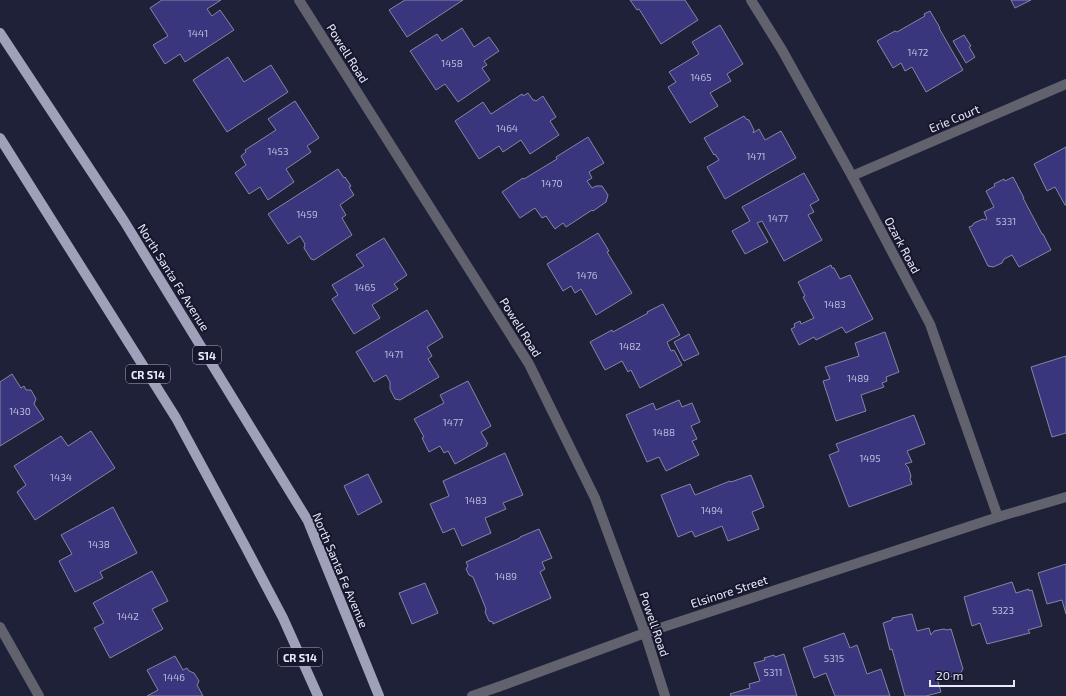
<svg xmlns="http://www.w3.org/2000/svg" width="1066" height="696" font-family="'Exo 2',sans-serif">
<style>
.building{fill:#39367e;stroke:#8386a3}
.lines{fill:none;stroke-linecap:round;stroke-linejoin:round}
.minor{stroke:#61626e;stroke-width:10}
.tertiary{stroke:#61626e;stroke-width:10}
.primary{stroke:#9fa1bb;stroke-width:10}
.labels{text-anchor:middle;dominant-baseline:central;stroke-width:4;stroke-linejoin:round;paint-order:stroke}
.number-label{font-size:10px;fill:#bcbddb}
.shield{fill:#16172d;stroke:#a9abbc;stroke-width:1}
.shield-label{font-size:11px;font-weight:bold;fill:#e8eafa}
.street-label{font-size:12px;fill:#e8eafa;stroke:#16172d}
</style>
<rect width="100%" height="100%" fill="#1f2138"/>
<!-- building -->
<g class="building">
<polygon points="162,0 221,0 207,9 212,16 220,10 234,30 185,62 180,54 165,64 153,45 168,36 150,8"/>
<polygon points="405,0 463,0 407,37 389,10"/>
<polygon points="630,0 685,0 698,20 661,44 639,9 637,10"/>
<polygon points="1011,0 1031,0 1015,8"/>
<polygon points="930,11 940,28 939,28 963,70 926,92 912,67 905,71 901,63 893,68 877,41 895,31 897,32 925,16 924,14"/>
<polygon points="720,25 743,64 727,74 731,81 710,93 718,106 690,123 668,87 676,82 669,72 699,54 692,42"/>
<polygon points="462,28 474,47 489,37 499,51 484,61 487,65 482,68 490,80 458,102 445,84 436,90 410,51 437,34 442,41"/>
<polygon points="964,35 971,46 969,47 975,57 966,63 953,41"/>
<polygon points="228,57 244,82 271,65 288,92 227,132 193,80"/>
<polygon points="528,93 533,100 534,100 536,101 543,96 556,117 550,121 559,135 530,154 521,140 503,152 499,146 479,159 455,121 483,102 491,114 522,94 523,96"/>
<polygon points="295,101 319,138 307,146 311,152 286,169 294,182 268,200 260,187 249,194 235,173 246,165 241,156 246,152 245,150 276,130 268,119"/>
<polygon points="744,116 746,119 749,120 754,130 753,133 759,129 765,140 781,131 796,158 725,199 707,167 719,160 715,154 714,155 704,138"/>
<polygon points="588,137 604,163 589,172 592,178 587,181 592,188 596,186 602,186 608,195 606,202 593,211 592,210 566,227 563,223 555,229 546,216 542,218 535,208 520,218 502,192 523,178 524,179 557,159 556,157"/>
<polygon points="1066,147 1066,205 1065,205 1055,187 1047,191 1034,164"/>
<polygon points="338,169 344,178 345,177 351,186 349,187 354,195 340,205 346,215 342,218 352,235 314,260 311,259 304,248 305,244 300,236 288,244 268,214"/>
<polygon points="804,173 819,200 810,205 814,212 808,215 822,240 784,261 762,221 757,223 768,242 745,254 732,231 750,221 742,207"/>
<polygon points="1013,177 1024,198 1023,198 1042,234 1043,234 1051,250 1019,267 1012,255 1004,259 1002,263 993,267 988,266 969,227 972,226 974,223 983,219 985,220 987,219 984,212 994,207 986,191 995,186 994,184 1004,179 1005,181"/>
<polygon points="598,233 609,251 607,252 632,293 596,315 581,289 575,293 571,286 563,291 547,264"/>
<polygon points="384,238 407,275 394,284 398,289 372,305 380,318 354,334 332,299 338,295 332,285 364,266 356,255"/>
<polygon points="831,265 832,268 834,268 840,279 850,275 873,319 846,333 842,327 816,340 814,337 799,345 791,329 795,327 794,324 800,321 801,324 814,318 803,297 805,296 798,282"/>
<polygon points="663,304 680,335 667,342 671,351 674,350 682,365 640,388 631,370 628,372 622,361 605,370 590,342 612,330 613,332 648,313 647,312"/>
<polygon points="427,310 443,337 427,347 432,356 428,359 439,377 400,400 395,399 390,389 390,382 386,375 374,382 356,352"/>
<polygon points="885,332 899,372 886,377 887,381 882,383 884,387 861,395 866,411 836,421 823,381 830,379 825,367 859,356 855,343"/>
<polygon points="689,334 699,354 684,361 674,342"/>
<polygon points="1066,356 1066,433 1052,437 1031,367"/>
<polygon points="12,374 21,388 24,386 26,390 31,390 36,399 34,404 44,419 0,446 0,382"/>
<polygon points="468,381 491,426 481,432 488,444 486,444 487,446 455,464 448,451 444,453 440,446 429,452 422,438 424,437 414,419 444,403 440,395"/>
<polygon points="679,400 682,407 692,403 700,422 691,426 697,439 692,441 699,455 666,471 659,457 647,462 626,415 653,403 656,410"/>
<polygon points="914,415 925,444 907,451 912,462 905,464 908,467 911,476 910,479 912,484 849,507 829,455 839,451 836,444"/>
<polygon points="91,431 115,468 35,520 17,492 26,485 14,466 61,436 68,446"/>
<polygon points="505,453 523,495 503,503 506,509 485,518 491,533 462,546 454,528 443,533 430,504 449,496 443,481"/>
<polygon points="368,474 382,502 358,515 344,486"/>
<polygon points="751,475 764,507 752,512 759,529 728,541 722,526 695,537 692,531 678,537 661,495 690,484 695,495 730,481 731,482"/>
<polygon points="113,507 137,553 100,572 103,578 75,592 59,561 72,554 61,535"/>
<polygon points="539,529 552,558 542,562 545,569 540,572 551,598 493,624 493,622 489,621 485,612 486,609 473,577 469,575 466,569 468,566 466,562 520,538 520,537"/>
<polygon points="1066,564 1066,614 1062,600 1047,604 1038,573"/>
<polygon points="152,571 168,601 152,609 163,629 110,658 94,628 104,623 93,603"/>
<polygon points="1012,582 1016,593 1029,589 1029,591 1032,590 1042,626 1028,630 1030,633 987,644 980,623 972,626 964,597"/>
<polygon points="425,583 438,613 412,624 399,593"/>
<polygon points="912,614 917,631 929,628 931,635 934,631 944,629 947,630 951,629 963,669 960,674 950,677 946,675 937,678 941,692 926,696 905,696 892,649 890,650 883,623 892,620 892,618"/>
<polygon points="844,633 850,648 857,645 867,674 881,669 890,696 835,696 826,673 814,678 803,648"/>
<polygon points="784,654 797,696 731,696 730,694 750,688 749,684 760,681 754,663 765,660 764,658 774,655 775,657"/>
<polygon points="175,656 183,670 187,668 189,671 194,673 199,681 197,685 203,696 147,696 158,690 147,670"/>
</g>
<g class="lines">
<!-- minor -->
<g class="minor">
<polyline points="299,0 529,364 595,498 645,633 665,696"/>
<polyline points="751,0 782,50 852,176 930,324 998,517"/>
<polyline points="852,176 1066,84"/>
<polyline points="0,627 39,696"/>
<polyline points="498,687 645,633 998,517 1066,497"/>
</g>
<!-- tertiary -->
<polyline class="tertiary" points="472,696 498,687"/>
<!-- primary -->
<g class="primary">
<polyline points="0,33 124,221 308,521 379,696"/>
<polyline points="0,138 176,418 244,544 283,618 318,696"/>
</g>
</g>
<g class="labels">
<!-- number labels -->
<g class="number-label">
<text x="198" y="33">1441</text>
<text x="918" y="52">1472</text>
<text x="452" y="63">1458</text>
<text x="701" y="77">1465</text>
<text x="507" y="128">1464</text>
<text x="278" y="151">1453</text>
<text x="756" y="156">1471</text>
<text x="552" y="183">1470</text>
<text x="307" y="214">1459</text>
<text x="778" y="218">1477</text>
<text x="1006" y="221">5331</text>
<text x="587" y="275">1476</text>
<text x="365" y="287">1465</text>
<text x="835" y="304">1483</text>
<text x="630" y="346">1482</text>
<text x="394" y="354">1471</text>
<text x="858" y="378">1489</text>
<text x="20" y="411">1430</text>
<text x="453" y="422">1477</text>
<text x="664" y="432">1488</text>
<text x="870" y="458">1495</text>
<text x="61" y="477">1434</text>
<text x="476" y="500">1483</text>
<text x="712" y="510">1494</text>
<text x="99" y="544">1438</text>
<text x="506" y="576">1489</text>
<text x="1003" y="610">5323</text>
<text x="128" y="616">1442</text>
<text x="834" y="658">5315</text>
<text x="773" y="672">5311</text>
<text x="174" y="677">1446</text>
</g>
<!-- shield labels -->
<g class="shield">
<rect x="193" y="346" width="28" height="18" rx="3"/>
<rect x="126" y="365" width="44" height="18" rx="3"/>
<rect x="278" y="648" width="44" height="18" rx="3"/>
</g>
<g class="shield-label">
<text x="207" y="355">S14</text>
<text x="148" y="374">CR S14</text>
<text x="300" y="657">CR S14</text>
</g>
<!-- street labels -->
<g class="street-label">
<text transform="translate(348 53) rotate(58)">Powell Road</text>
<text transform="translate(954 118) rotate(-23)">Erie Court</text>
<text transform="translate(903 245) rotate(62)">Ozark Road</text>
<text transform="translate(174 277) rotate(58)">North Santa Fe Avenue</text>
<text transform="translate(521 327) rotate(58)">Powell Road</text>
<text transform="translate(341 570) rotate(67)">North Santa Fe Avenue</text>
<text transform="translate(729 591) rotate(-18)">Elsinore Street</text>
<text transform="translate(655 624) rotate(71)">Powell Road</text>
</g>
</g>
<!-- scale -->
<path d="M930 680v6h84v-6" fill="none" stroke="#e8eafa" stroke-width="2"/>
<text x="936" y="680" font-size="12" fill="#e8eafa" stroke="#16172d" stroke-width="3" paint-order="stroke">20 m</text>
</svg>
